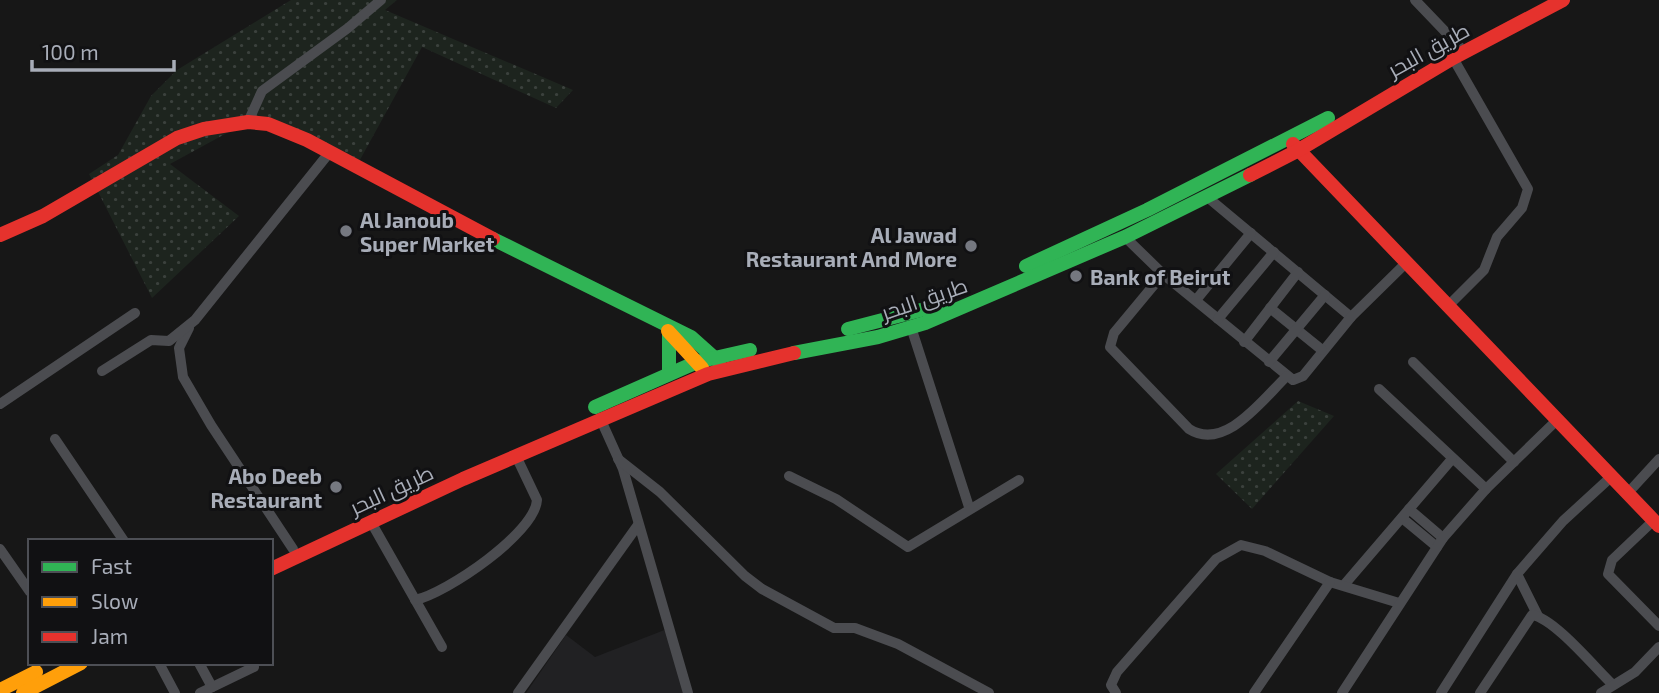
<svg xmlns="http://www.w3.org/2000/svg" width="1659" height="693" font-family="'Exo 2',Cairo,sans-serif">
<style>
.built{fill:#212123}
.grass{fill:url(#grass-dots)}
.lines{fill:none;stroke-linecap:round;stroke-linejoin:round}
.street{stroke:#4b4c50;stroke-width:10}
.fast{stroke:#30b455;stroke-width:14}
.slow{stroke:#ff9f0a;stroke-width:14}
.jam{stroke:#e5322d;stroke-width:14}
.poi-dot{fill:#757880;stroke:#111113;stroke-width:2.5}
.labels{text-anchor:middle;dominant-baseline:central;stroke-width:6;stroke-linejoin:round;paint-order:stroke}
.street-label{font-size:21px;fill:#a8adb8;stroke:#111113}
.poi-label{font-size:21px;font-weight:bold;fill:#a8adb8;stroke:#111113;text-anchor:start}
</style>
<defs>
<pattern id="grass-dots" width="8" height="8" patternUnits="userSpaceOnUse" patternTransform="scale(1.75)"><rect width="8" height="8" fill="#1d241e"/><path d="M2 2h.1M6 6h.1" fill="none" stroke="#3b413d" stroke-width="1.8" stroke-linecap="round"/></pattern>
</defs>
<rect width="100%" height="100%" fill="#171717"/>
<!-- built -->
<polygon class="built" points="667,629 684,693 526,693 566,635 595,657"/>
<!-- grass -->
<g class="grass">
<polygon points="291,0 397,0 385,10 573,90 556,108 422,47 356,167 247,122 170,164 239,216 152,298 89,174 118,155 151,96 177,70"/>
<polygon points="1298,401 1334,416 1252,509 1216,474"/>
</g>
<g class="lines">
<!-- street -->
<g class="street">
<polyline points="1415,0 1459,46"/>
<polyline points="248,122 262,91 348,28 381,0"/>
<polyline points="1206,196 1351,317"/>
<polyline points="1125,237 1163,274 1293,380 1303,376 1351,317 1406,263"/>
<path d="M1163,274L1114,333L1110,347L1189,429C1225,452 1263,399 1287,376"/>
<polyline points="1196,300 1251,233"/>
<polyline points="1449,305 1484,270 1497,237 1522,208 1528,189 1453,58"/>
<polyline points="1270,308 1322,350"/>
<polyline points="1218,319 1274,252"/>
<polyline points="911,327 969,507"/>
<polyline points="189,328 179,348 183,377 211,425 293,549"/>
<polyline points="1244,342 1298,272"/>
<polyline points="1269,362 1325,295"/>
<polyline points="1413,362 1514,462"/>
<polyline points="102,371 151,340 169,341 195,320 329,153"/>
<polyline points="1379,389 1486,489"/>
<polyline points="0,404 135,313"/>
<polyline points="600,418 623,469 688,693"/>
<polyline points="55,439 124,541"/>
<polyline points="618,459 660,492 745,576 762,589 834,628 855,628 898,644 989,693"/>
<polyline points="789,476 836,499 908,547 1019,480"/>
<polyline points="1627,494 1659,459"/>
<polyline points="1409,509 1443,538"/>
<polyline points="1402,518 1437,547"/>
<polyline points="1653,521 1612,560 1608,574 1659,626"/>
<polyline points="371,522 442,647"/>
<polyline points="0,549 30,592"/>
<polyline points="1517,574 1538,616"/>
<polyline points="1344,585 1452,459"/>
<path d="M415,600C447,593 535,533 537,500L516,456"/>
<polyline points="159,663 175,693"/>
<polyline points="199,663 212,687"/>
<polyline points="200,693 254,667"/>
<polyline points="518,693 638,525"/>
<polyline points="1116,693 1111,685 1117,672 1216,559 1241,545 1265,551 1330,582 1399,603"/>
<polyline points="1254,693 1330,582"/>
<polyline points="1342,693 1443,538 1486,489 1557,420"/>
<polyline points="1441,693 1517,574 1563,521 1611,477"/>
<path d="M1480,693L1532,615C1554,618 1595,668 1612,684"/>
<polyline points="1601,693 1635,672 1659,647"/>
</g>
<!-- fast -->
<g class="fast">
<polyline points="493,239 691,337 719,362"/>
<polyline points="1026,266 1147,210 1328,118"/>
<polyline points="848,329 944,304"/>
<polyline points="669,333 669,374"/>
<polyline points="794,353 878,337 925,323 1125,237 1250,175"/>
<polyline points="595,407 697,362 750,350"/>
</g>
<!-- slow -->
<g class="slow">
<polyline points="668,331 702,368"/>
<polyline points="0,690 36,672"/>
<polyline points="23,693 81,663"/>
</g>
<!-- jam -->
<g class="jam">
<polyline points="1293,144 1659,526"/>
<polyline points="1250,175 1297,151 1453,58 1563,0"/>
<polyline points="0,235 43,216 177,138 204,129 248,122 268,124 307,140 493,239"/>
<polyline points="271,569 463,479 708,374 794,353"/>
</g>
</g>
<!-- markers -->
<g class="poi-dot">
<circle cx="346" cy="231" r="7"/>
<circle cx="971" cy="246" r="7"/>
<circle cx="1076" cy="276" r="7"/>
<circle cx="336" cy="487" r="7"/>
</g>
<g class="labels">
<!-- street labels -->
<g class="street-label">
<text transform="translate(1428 49) rotate(-29)">طريق البحر</text>
<text transform="translate(924 298) rotate(-19)">طريق البحر</text>
<text transform="translate(391 489) rotate(-25)">طريق البحر</text>
</g>
<!-- poi labels -->
<g class="poi-label">
<text x="360" y="219">Al Janoub<tspan x="360" dy="24">Super Market</tspan></text>
<text x="957" y="234" text-anchor="end">Al Jawad<tspan x="957" dy="24">Restaurant And More</tspan></text>
<text x="1090" y="276">Bank of Beirut</text>
<text x="322" y="475" text-anchor="end">Abo Deeb<tspan x="322" dy="24">Restaurant</tspan></text>
</g>
</g>
<!-- legend -->
<rect x="28" y="539" width="245" height="126" fill="#111113" stroke="#4d4f55" stroke-width="2"/>
<rect x="42" y="562" width="35" height="10" fill="#30b455" stroke="#4d4f55" stroke-width="2"/>
<text x="91" y="574" font-size="21" fill="#a8adb8">Fast</text>
<rect x="42" y="597" width="35" height="10" fill="#ff9f0a" stroke="#4d4f55" stroke-width="2"/>
<text x="91" y="609" font-size="21" fill="#a8adb8">Slow</text>
<rect x="42" y="632" width="35" height="10" fill="#e5322d" stroke="#4d4f55" stroke-width="2"/>
<text x="91" y="644" font-size="21" fill="#a8adb8">Jam</text>
<!-- scale -->
<path d="M32 60v10h142v-10" fill="none" stroke="#a8adb8" stroke-width="3.5"/>
<text x="42" y="60" font-size="21" fill="#a8adb8" stroke="#111113" stroke-width="5" paint-order="stroke">100 m</text>
</svg>
